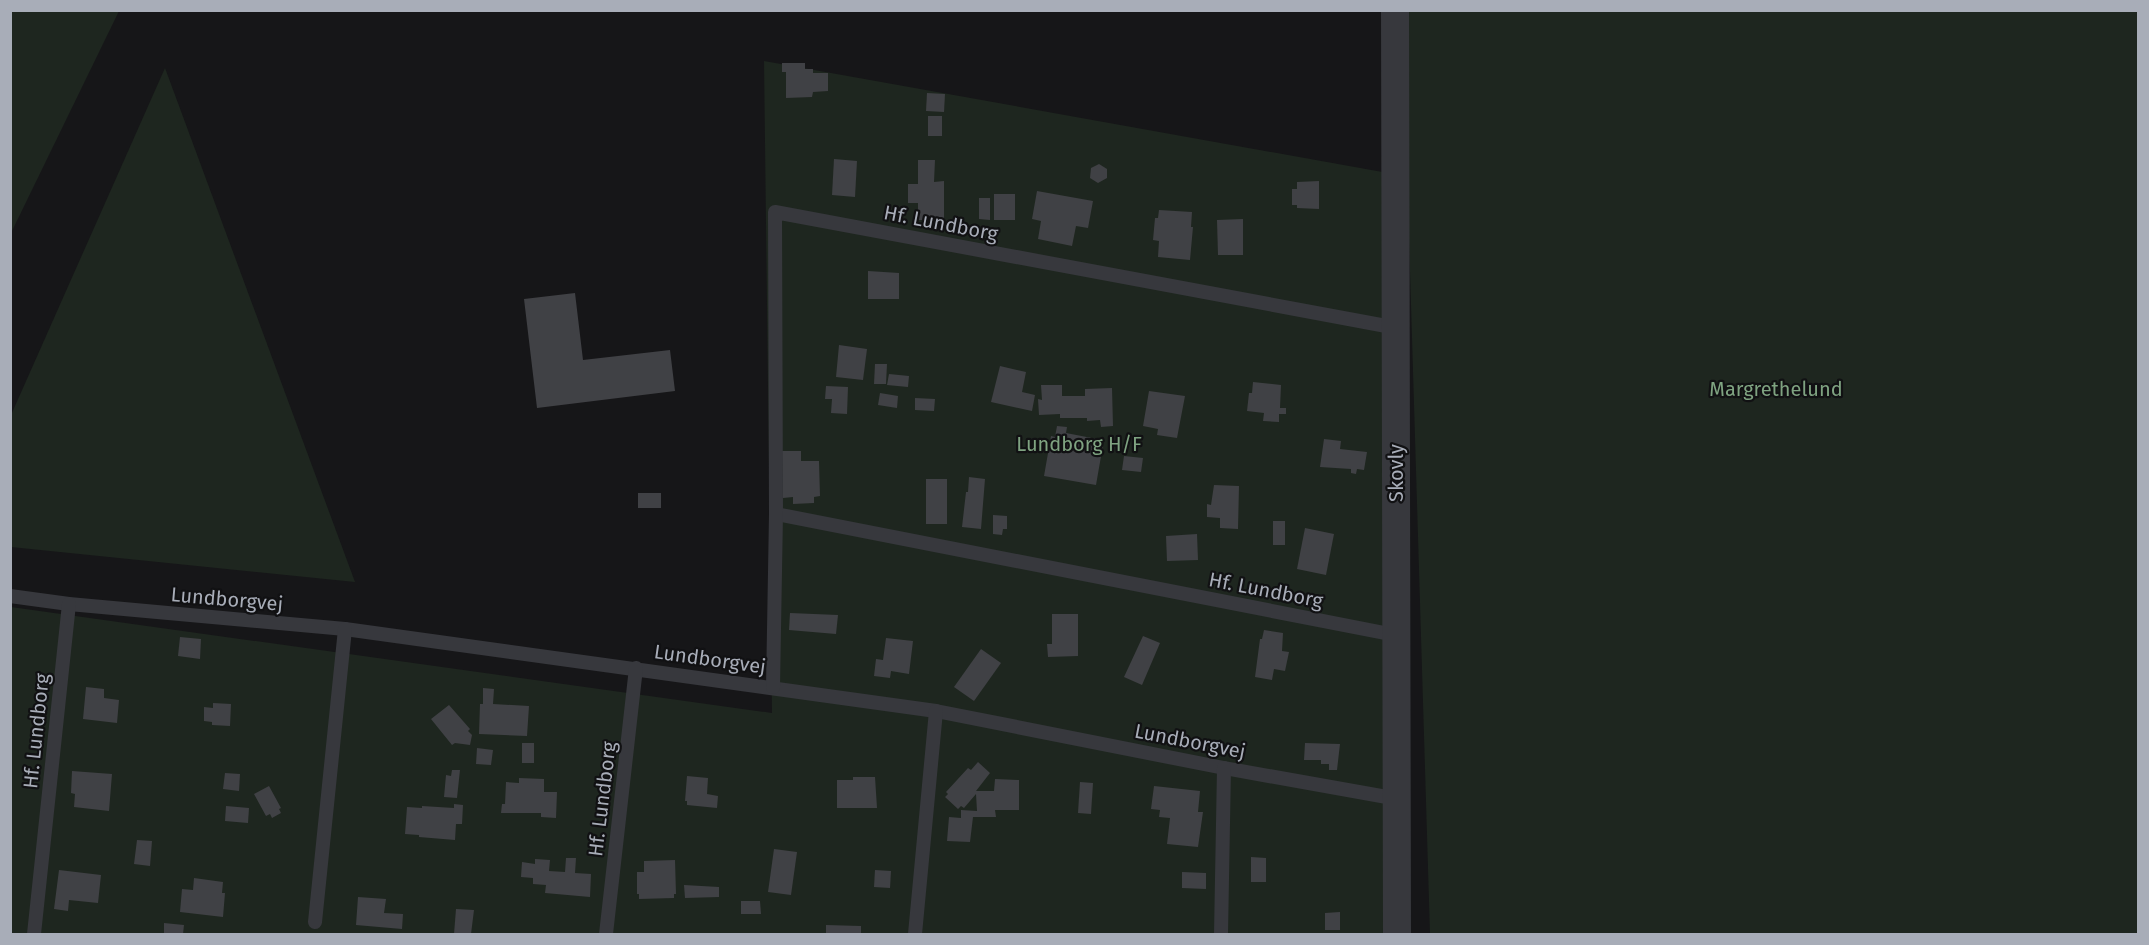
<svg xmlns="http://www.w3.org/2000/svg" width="2149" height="945" font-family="'Fira Sans',sans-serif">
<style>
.green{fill:#1e261f}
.building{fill:#404145}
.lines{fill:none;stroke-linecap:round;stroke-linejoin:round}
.service{stroke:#37383d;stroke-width:14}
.minor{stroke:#37383d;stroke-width:28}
.labels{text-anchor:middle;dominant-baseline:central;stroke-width:4.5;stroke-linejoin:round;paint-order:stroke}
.street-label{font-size:20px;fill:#a8adb8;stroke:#111113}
.park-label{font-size:20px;fill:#7fa381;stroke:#111113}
</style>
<rect width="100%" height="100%" fill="#161618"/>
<!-- green -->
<g class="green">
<polygon points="11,10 119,11 11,233 10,11"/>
<polygon points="1407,11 2138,11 2138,934 1430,934 1407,172"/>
<polygon points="764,61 1388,173 1392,934 11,934 11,607 772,713"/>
<polygon points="165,68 355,582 11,547 11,415"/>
</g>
<!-- building -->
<g class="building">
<polygon points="782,63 805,63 805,69 813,69 813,73 828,73 828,91 813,92 812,97 786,98 786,72 782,72"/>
<polygon points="927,93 945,94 944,112 926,111"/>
<rect x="928" y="116" width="14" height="20"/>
<polygon points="834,159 857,161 855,197 832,195"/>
<polygon points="918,160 935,160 934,182 944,181 944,220 918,220 918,203 908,203 908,184 918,184"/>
<polygon points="1099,164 1107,169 1107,178 1098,183 1090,178 1091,168"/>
<polygon points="1319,181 1319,209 1297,208 1297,205 1292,205 1292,189 1297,189 1297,182"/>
<polygon points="1037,191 1093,201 1088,228 1076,226 1072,246 1038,239 1041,221 1032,219"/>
<rect x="994" y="194" width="21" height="26"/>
<polygon points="979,198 990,198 990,220 979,219"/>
<polygon points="1159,210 1192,212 1191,227 1193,227 1190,260 1158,257 1159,241 1153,240 1155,218 1158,218"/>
<polygon points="1243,219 1243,255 1218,255 1217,220"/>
<polygon points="868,271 899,273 899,299 868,299"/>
<polygon points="575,293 583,360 670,350 675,391 537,408 524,299"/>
<polygon points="839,345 867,349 863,380 836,377"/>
<polygon points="875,364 887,364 886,384 874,384"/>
<polygon points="1000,366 1026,372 1022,392 1035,395 1032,411 991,402"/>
<polygon points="889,374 909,376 908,387 887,385"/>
<polygon points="1253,382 1281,385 1280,408 1286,408 1286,414 1279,414 1279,422 1263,421 1264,413 1247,411 1249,393 1252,393"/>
<polygon points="1041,385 1062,385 1062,396 1085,396 1085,389 1112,388 1113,426 1101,427 1100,420 1087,421 1087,418 1060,418 1060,414 1039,415 1038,399 1042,400"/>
<polygon points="826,386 848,387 847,414 831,413 832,399 825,399"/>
<polygon points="1149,391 1185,396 1177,438 1157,435 1158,429 1143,426"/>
<polygon points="880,393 898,396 897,408 878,405"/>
<polygon points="915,398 935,399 934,411 915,410"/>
<polygon points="1057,426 1067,427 1066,433 1097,439 1096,444 1103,445 1096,485 1044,476 1051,436 1055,437"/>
<polygon points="1324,439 1341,441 1340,449 1367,452 1364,470 1357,469 1356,474 1351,473 1351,469 1320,467"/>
<polygon points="782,451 801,451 801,461 819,461 820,496 814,497 814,503 793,504 793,497 783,498"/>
<polygon points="1124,456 1143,458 1141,472 1122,470"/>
<polygon points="969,477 985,479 981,529 962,527 966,492 968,492"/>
<rect x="926" y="479" width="21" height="45"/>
<polygon points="1214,485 1239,486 1238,529 1220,528 1220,518 1207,517 1207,504 1211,505"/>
<rect x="638" y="493" width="23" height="15"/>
<polygon points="993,515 1007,516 1007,529 1003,529 1002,535 993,534"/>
<rect x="1273" y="521" width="12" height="24"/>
<polygon points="1305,528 1334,534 1326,575 1297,569"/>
<polygon points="1197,534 1198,560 1167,561 1166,536"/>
<polygon points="790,613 838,615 836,634 789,630"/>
<polygon points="1052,614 1078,614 1078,656 1048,657 1047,644 1052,644"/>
<polygon points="1264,630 1283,633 1282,651 1289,652 1285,671 1274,669 1272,680 1255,677 1260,639 1262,639"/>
<polygon points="1143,636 1160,643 1142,685 1124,677"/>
<polygon points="180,637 201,639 200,659 178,656"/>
<polygon points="886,638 913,641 909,674 891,671 890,678 874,676 876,659 883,660"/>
<polygon points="981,649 1001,663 974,701 954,687"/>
<polygon points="86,687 104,689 104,698 119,700 117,723 83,719"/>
<polygon points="483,688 494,689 493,704 529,706 527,736 479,734 480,704 483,704"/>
<polygon points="213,703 231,704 230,726 212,725 212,722 204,721 204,707 213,708"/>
<polygon points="449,705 470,729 468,731 472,735 470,745 455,743 452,745 431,719"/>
<rect x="522" y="743" width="12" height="20"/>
<polygon points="1305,743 1340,744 1337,770 1329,770 1329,764 1321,764 1321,760 1304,760"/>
<polygon points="477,748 493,750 491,765 476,764"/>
<polygon points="978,762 990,773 976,791 994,791 995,779 1019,780 1019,810 995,810 996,817 973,817 970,842 947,841 949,817 961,818 961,810 977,811 976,794 964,808 961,806 958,809 945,797 948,794 946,792 968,768 971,770"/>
<polygon points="452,770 460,770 457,798 444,797 446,775 451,776"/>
<polygon points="72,771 112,774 109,811 74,807 75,794 71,793"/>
<polygon points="225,773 240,774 239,791 223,789"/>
<polygon points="687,776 708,778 707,794 718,796 717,808 687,805 687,801 685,801"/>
<polygon points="853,777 875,777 877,808 837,808 837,780 853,780"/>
<polygon points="519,778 544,779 544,792 557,792 556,818 541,817 541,813 501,813 502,804 505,804 506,782 519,783"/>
<polygon points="1080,782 1093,783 1091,814 1078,813"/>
<polygon points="269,786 281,808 279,809 281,813 272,818 270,814 266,816 254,794"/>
<polygon points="1154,786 1200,791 1198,812 1203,812 1198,847 1167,844 1170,818 1159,817 1160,810 1151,809"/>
<polygon points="454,804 463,805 462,824 456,824 455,840 419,837 419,835 405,834 407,807 422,808 422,806 454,808"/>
<polygon points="226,806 249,808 248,823 225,821"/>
<polygon points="137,840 152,841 150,866 134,864"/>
<polygon points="774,849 797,852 791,895 768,892"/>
<polygon points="1251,857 1266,858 1266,882 1251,882"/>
<polygon points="566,858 576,858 575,873 591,874 590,897 545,893 546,885 533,884 533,878 521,877 522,862 535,864 535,859 550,860 549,871 565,872"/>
<polygon points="675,860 676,894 674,894 674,898 639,899 639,894 637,894 637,872 644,872 644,861"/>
<polygon points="59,870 101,875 98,903 69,900 68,911 54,909"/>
<polygon points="875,870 891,871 890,888 874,887"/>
<polygon points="1182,872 1206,873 1206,889 1182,888"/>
<polygon points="194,878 223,882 222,893 225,893 223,917 180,912 182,889 193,890"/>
<polygon points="684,885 719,887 719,897 685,898"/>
<polygon points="358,897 386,899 384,913 403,914 402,929 356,925"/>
<polygon points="741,901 760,901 761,914 741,914"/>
<polygon points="456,909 474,910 471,934 454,934"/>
<polygon points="1340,912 1340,930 1325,930 1325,913"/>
<polygon points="164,923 184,925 183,934 164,933"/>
<polygon points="826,925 861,926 861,934 826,934"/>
</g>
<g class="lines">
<!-- service -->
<g class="service">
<polyline points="776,514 1395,635"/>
<polyline points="10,596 69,604 345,629 936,711 1224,768 1398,799"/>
<polyline points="773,687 776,514 775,212 1397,328"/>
<polyline points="315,922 345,629"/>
<polyline points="34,934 69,604"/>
<polyline points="606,934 636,668"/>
<polyline points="915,934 936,711"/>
<polyline points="1221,934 1224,768"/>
</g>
<!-- minor -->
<polyline class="minor" points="1395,10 1397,934"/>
</g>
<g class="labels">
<!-- street labels -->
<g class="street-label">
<text transform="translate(941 223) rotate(11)">Hf. Lundborg</text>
<text transform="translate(1396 473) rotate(-90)">Skovly</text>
<text transform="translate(1266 590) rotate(11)">Hf. Lundborg</text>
<text transform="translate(227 599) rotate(5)">Lundborgvej</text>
<text transform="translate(710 659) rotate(8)">Lundborgvej</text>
<text transform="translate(36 731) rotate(-84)">Hf. Lundborg</text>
<text transform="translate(1190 741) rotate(11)">Lundborgvej</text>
<text transform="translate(602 799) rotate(-83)">Hf. Lundborg</text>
</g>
<!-- park labels -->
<g class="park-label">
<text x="1776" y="389">Margrethelund</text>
<text x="1079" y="444">Lundborg H/F</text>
</g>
</g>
<!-- border -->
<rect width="2149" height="945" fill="none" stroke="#a8adb8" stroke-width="24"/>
</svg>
